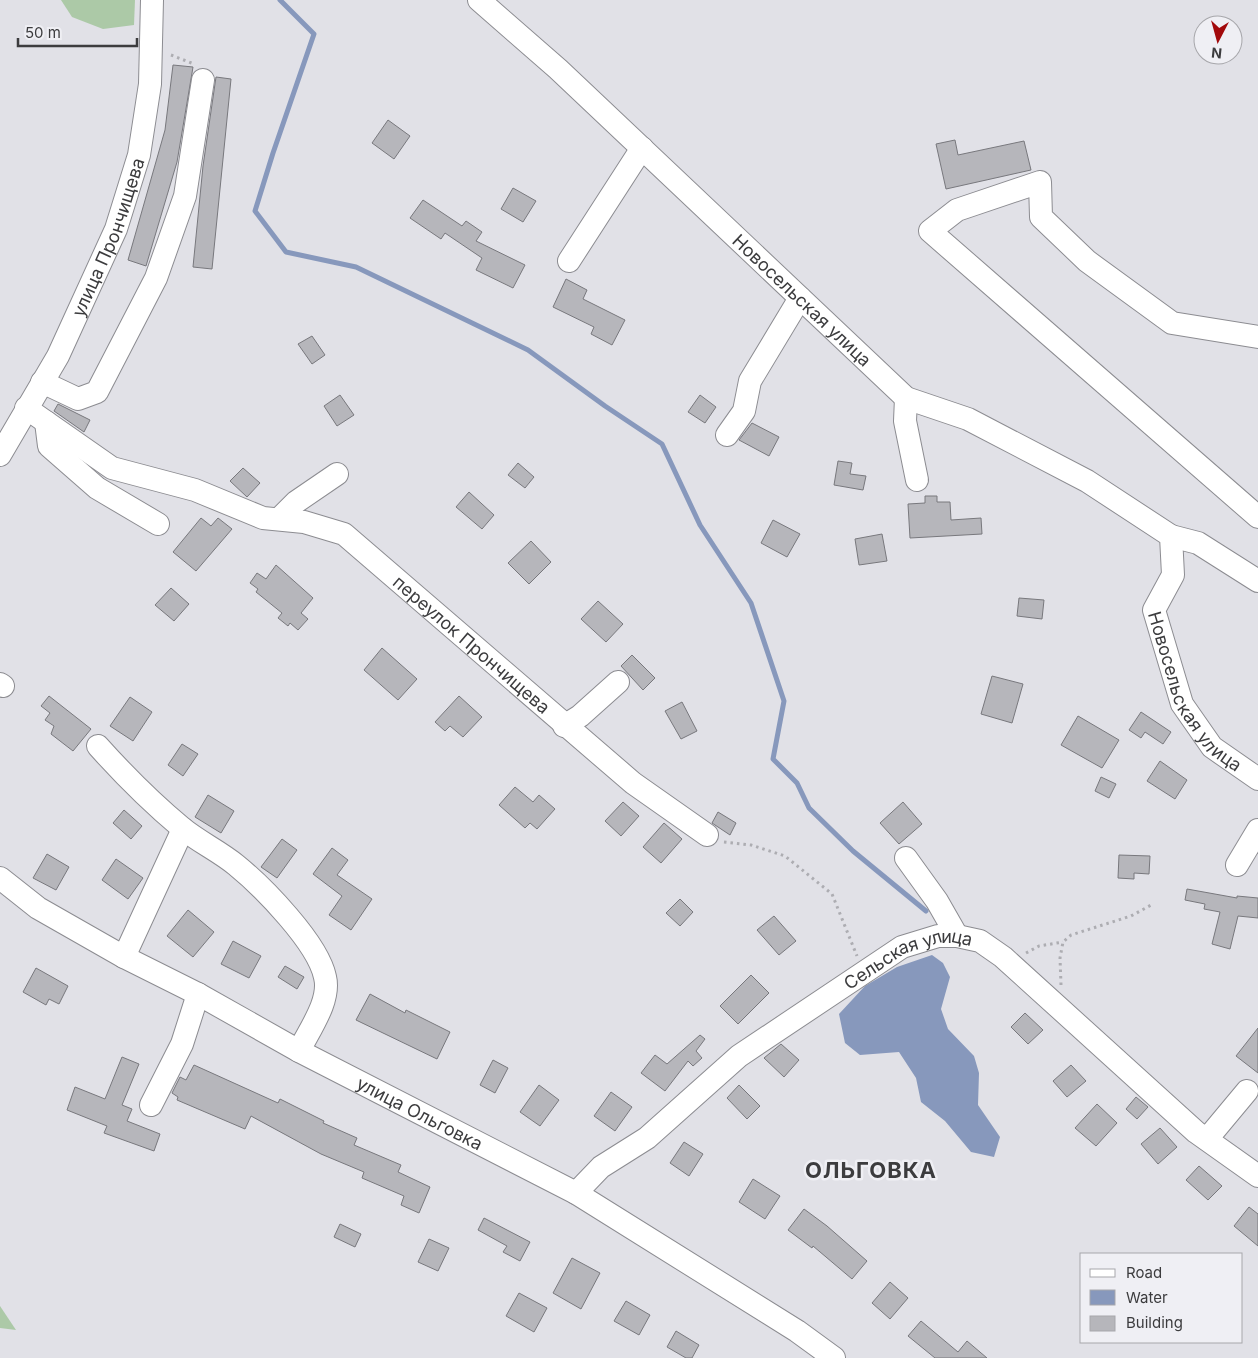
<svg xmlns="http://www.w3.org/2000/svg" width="1258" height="1358" font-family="Inter,sans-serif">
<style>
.green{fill:#acc9a7}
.water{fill:#8798bc}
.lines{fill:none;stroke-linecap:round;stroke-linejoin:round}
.stream{stroke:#8798bc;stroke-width:5}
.building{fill:#b6b6bb;stroke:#78787d}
.minor-casing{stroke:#8c8c91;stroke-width:24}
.path{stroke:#adadb2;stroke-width:3;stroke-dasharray:2.5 4;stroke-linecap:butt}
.minor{stroke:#fff;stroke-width:22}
.labels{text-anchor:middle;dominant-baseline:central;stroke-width:5;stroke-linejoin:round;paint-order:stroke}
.street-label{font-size:18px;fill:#3c3c3e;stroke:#efeff4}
.district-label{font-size:22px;font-weight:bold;letter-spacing:1px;fill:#3c3c3e;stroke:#efeff4}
</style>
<rect width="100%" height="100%" fill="#e1e1e7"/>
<!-- green -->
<g class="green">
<polygon points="61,0 135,0 134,25 103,29 72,17"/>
<polygon points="0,1306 16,1330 0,1328"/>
</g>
<!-- water -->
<polygon class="water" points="932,955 943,963 950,977 941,1009 948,1029 974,1056 979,1073 978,1105 1000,1137 994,1157 971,1152 945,1121 921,1102 916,1078 899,1052 860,1055 845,1043 839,1014 865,986 897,967"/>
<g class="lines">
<!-- stream -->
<polyline class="stream" points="280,0 314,34 273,153 255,211 286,252 356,267 528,350 605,406 662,444 700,525 751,603 784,701 773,759 797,783 809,808 853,851 926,911"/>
</g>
<!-- building -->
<g class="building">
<polygon points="173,65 193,67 192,73 177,162 146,266 128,260 165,130"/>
<polygon points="216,77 231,79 212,269 193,267 203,166"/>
<polygon points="388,120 410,136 394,159 372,143"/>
<polygon points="955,140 958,155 1024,141 1031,170 946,189 936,144"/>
<polygon points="513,188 536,201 523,222 501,209"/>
<polygon points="423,200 462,226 466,221 482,232 476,241 525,265 513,288 476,270 482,258 445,233 441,239 410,218"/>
<polygon points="566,279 587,290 583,299 625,320 612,345 591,334 594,327 553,307"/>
<polygon points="312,336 325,355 312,364 298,344"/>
<polygon points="340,395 354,415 337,426 324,406"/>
<polygon points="700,395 716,407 705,423 688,412"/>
<polygon points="58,404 90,420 84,432 54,411"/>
<polygon points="752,423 779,437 769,456 739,440"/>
<polygon points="838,461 852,463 850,474 866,476 863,490 834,485"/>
<polygon points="518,463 534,477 525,488 508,475"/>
<polygon points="243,468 260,483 247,497 230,481"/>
<polygon points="469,492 494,515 482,529 456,507"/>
<polygon points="925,496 937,496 937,502 950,502 951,520 981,518 982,534 910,538 908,504 925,503"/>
<polygon points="201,518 211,526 218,518 232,529 196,571 173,552"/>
<polygon points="773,520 800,534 787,557 761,543"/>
<polygon points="882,534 887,561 859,565 855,539"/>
<polygon points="531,541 551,562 529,584 508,563"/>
<polygon points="276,565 313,598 301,613 308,619 298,630 290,623 288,626 278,618 282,613 256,592 258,589 250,583 257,573 266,579"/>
<polygon points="171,588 189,604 174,621 155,605"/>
<polygon points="1019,598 1044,600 1042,619 1017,616"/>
<polygon points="598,601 623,624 606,642 581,619"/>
<polygon points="382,648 417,679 398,700 364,670"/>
<polygon points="632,655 655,678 643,690 621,666"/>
<polygon points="992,676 1023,684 1012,723 981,714"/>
<polygon points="49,696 91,729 73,751 51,734 54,726 45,720 50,713 41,706"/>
<polygon points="459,696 482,717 463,737 450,726 445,731 435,722"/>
<polygon points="130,697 152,712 133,741 110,726"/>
<polygon points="682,702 697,731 681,739 665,711"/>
<polygon points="1141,712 1171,732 1163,744 1145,732 1141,738 1129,730"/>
<polygon points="1078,716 1119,740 1102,768 1061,745"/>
<polygon points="182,744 198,754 183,776 168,765"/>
<polygon points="1160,761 1187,780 1175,799 1147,781"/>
<polygon points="1101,777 1116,784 1109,798 1095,791"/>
<polygon points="515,787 533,802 539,795 555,809 537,829 530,823 525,828 499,805"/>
<polygon points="208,795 234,811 221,833 195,817"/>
<polygon points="623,802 639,816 621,836 605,821"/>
<polygon points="903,802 922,824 899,844 880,823"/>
<polygon points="124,810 142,826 131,839 113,823"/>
<polygon points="718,812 736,823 730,835 712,823"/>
<polygon points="664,823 682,839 661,863 643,847"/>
<polygon points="282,839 297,850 277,878 261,867"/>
<polygon points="332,848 348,860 337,875 372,899 351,930 329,915 342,896 313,874"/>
<polygon points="47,854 69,867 56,890 33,878"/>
<polygon points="1119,855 1150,856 1149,874 1134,873 1134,879 1118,878"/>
<polygon points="116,859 143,878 128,899 102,880"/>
<polygon points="1187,889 1237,898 1237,896 1258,898 1258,918 1238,916 1230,949 1212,944 1220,912 1204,909 1205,904 1185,900"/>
<polygon points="680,899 693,912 680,926 666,913"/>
<polygon points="188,910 214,932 193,957 167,936"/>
<polygon points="774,916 796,941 779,955 757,930"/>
<polygon points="233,941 261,956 249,978 221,964"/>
<polygon points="285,966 304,977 297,989 278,977"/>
<polygon points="36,968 68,986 59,1004 49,999 46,1005 23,992"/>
<polygon points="751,975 769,993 738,1024 720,1006"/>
<polygon points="370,994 405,1013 406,1010 450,1032 437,1059 356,1020"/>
<polygon points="1025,1013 1043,1030 1028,1044 1011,1027"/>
<polygon points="1258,1028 1258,1073 1236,1056"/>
<polygon points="700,1035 705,1039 696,1051 702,1058 693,1066 688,1061 665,1091 641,1073 655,1055 667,1064"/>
<polygon points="781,1044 799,1060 784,1077 764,1058"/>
<polygon points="122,1057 139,1064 122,1105 132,1109 127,1121 160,1134 154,1151 104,1133 107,1126 67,1110 75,1087 105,1099"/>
<polygon points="493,1060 508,1068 495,1093 480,1085"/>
<polygon points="194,1065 278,1103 280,1099 324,1121 323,1123 357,1138 354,1145 401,1165 398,1172 430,1187 419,1213 401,1205 404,1196 362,1178 364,1172 321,1154 251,1116 245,1129 177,1100 178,1097 172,1093 180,1077 186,1080"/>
<polygon points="1071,1065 1086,1081 1067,1097 1053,1081"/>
<polygon points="539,1085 559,1100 540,1126 520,1112"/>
<polygon points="739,1085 760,1106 747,1119 727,1098"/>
<polygon points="611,1092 632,1107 615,1131 594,1116"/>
<polygon points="1136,1097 1148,1107 1137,1119 1126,1109"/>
<polygon points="1097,1104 1117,1123 1096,1146 1075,1128"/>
<polygon points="1160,1128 1177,1147 1158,1164 1141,1144"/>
<polygon points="684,1142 703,1154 689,1176 670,1163"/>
<polygon points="1199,1166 1222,1186 1208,1200 1186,1180"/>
<polygon points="753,1179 780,1196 765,1219 739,1202"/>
<polygon points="1249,1207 1258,1214 1258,1246 1234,1226"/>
<polygon points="804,1209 827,1226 867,1261 852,1279 813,1246 812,1248 788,1230"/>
<polygon points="484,1218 530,1242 520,1261 503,1252 507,1246 478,1230"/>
<polygon points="340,1224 361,1234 355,1247 334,1237"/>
<polygon points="429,1239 449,1248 438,1271 418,1262"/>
<polygon points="572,1258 600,1273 581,1309 553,1293"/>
<polygon points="890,1282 908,1298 890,1319 872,1303"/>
<polygon points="519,1293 547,1308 534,1332 506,1316"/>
<polygon points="626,1301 650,1315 639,1335 614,1321"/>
<polygon points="921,1321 958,1352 967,1341 987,1358 935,1358 908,1336"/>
<polygon points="676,1331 699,1345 692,1358 686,1358 667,1347"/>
</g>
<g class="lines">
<defs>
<g id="minor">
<path id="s1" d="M479,0L558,69L906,398L968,419L1087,481L1171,536L1173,575L1154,610L1182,704L1212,747L1258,779"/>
<polyline points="569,261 642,148"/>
<polyline points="1258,337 1172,323 1087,261 1041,217 1040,182 957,210 930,231 1258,517"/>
<polyline points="42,382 78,399 97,392 156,278 185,196 203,80"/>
<polyline points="906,398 905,421 917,480"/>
<path id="s2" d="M26,408L112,468L195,490L263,518L304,522L344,534L633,783L707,835"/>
<polyline points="46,422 49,446 97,488 158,524"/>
<polyline points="727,435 744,411 750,381 800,298"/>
<path id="s3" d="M0,455L58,356L116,229L139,155L150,84L152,0"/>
<polyline points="279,519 296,502 337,474"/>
<polyline points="1171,536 1198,543 1258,581"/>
<polyline points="0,684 3,686"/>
<polyline points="564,726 580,716 618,682"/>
<path d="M98,746C124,775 152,803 182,828C199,842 219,851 236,865C263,887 318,943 325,977C331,1001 309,1030 299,1051"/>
<polyline points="906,858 937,901 957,936"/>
<polyline points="1237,865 1258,830"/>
<path id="s4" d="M0,878L38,908L124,957L198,994L299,1051L576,1193L797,1331L834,1358"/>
<polyline points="124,957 183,829"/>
<polyline points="151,1105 182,1044 198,994"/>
<polyline points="1207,1139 1247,1091"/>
<path id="s5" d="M576,1193L601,1167L647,1138L739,1056L902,947L938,936H957L980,941L1003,957L1196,1132L1258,1176"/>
</g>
</defs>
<!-- minor casing -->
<use href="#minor" class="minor-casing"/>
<!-- path -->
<g class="path">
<polyline points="171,55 194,64"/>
<polyline points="724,842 751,845 785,856 832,894 857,956"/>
<polyline points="1026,953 1039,946 1063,942"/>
<polyline points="1061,985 1060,958 1063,942 1071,935 1131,916 1153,904"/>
</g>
<!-- minor -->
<use href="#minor" class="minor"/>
</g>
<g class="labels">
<!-- street labels -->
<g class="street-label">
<text stroke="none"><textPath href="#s3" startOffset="244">улица Прончищева</textPath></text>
<text stroke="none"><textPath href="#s1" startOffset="441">Новосельская улица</textPath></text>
<text stroke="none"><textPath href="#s2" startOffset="516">переулок Прончищева</textPath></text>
<text stroke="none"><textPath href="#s1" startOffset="1056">Новосельская улица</textPath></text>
<text stroke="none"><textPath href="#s5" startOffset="412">Сельская улица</textPath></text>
<text stroke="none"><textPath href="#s4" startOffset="482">улица Ольговка</textPath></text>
</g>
<!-- district labels -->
<g class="district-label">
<text x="871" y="1170">ОЛЬГОВКА</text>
</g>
</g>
<!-- legend -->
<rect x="1080" y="1253" width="162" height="90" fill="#efeff4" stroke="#a7a7ab"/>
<rect x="1090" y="1269" width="25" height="8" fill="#ffffff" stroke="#a7a7ab"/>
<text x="1126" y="1278" font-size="15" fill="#3c3c3e">Road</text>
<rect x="1090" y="1290" width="25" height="15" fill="#8798bc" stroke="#a7a7ab"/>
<text x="1126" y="1303" font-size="15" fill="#3c3c3e">Water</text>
<rect x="1090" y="1316" width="25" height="15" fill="#b6b6bb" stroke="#a7a7ab"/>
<text x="1126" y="1328" font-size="15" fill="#3c3c3e">Building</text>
<!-- north arrow -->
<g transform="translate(1218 40) rotate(186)"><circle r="24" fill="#efeff4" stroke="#a7a7ab"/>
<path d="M0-4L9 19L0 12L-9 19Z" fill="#a2090b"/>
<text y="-8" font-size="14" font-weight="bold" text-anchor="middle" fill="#3c3c3e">N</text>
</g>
<!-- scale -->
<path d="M18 38v8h119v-8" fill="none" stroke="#3c3c3e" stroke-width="2.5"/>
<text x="25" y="38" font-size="15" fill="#3c3c3e" stroke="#efeff4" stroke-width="4" paint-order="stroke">50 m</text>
</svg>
